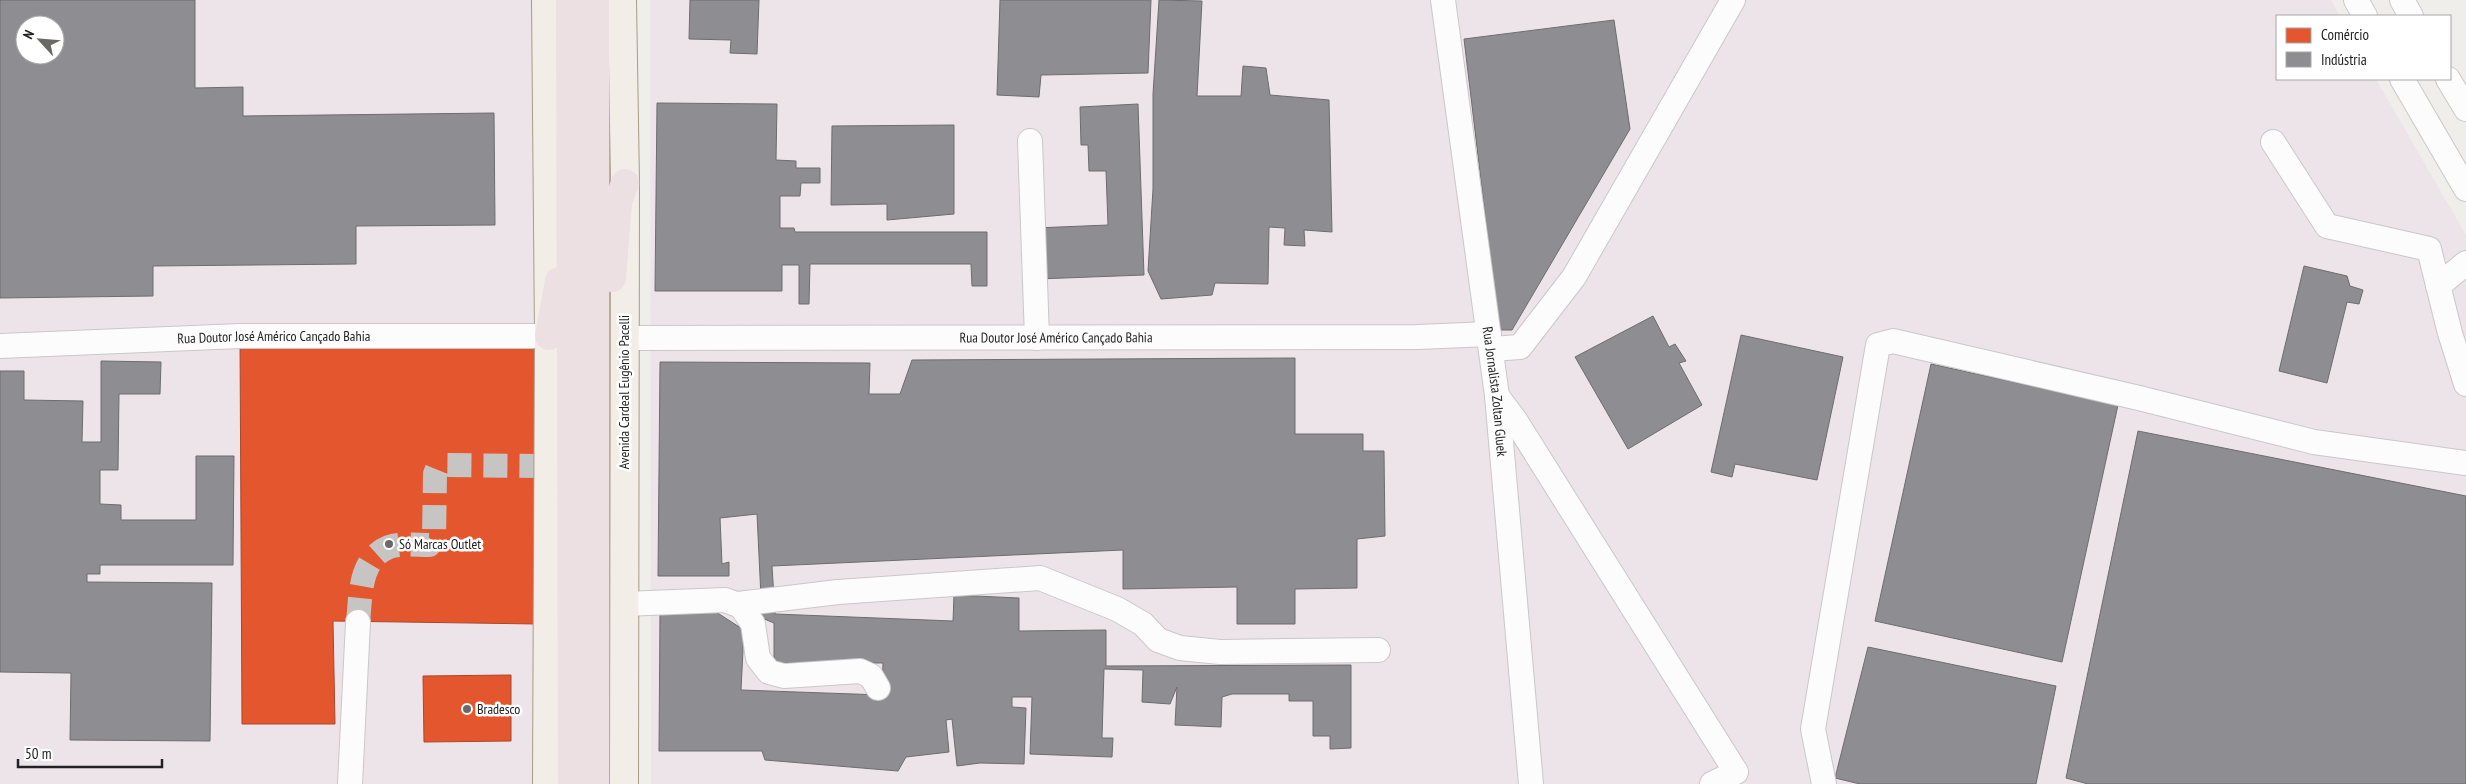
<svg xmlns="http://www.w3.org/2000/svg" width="2466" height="784" font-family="'PT Sans Narrow',sans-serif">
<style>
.industrial{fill:#ede4e9;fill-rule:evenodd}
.shops{fill:#e4572e;stroke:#aa472a}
.industry{fill:#8d8d92;stroke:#6d6d70;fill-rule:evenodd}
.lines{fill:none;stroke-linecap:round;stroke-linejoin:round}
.minor-tunnel{stroke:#c7c5c3;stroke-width:24;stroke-dasharray:24 12;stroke-linecap:butt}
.minor-casing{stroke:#c9c8c7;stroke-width:26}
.major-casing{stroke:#a79c86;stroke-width:30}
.highway-casing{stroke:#c5a2ac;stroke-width:30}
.minor{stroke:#fdfcfc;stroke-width:24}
.major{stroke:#f3ede7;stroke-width:28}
.highway{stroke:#ece0e2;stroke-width:28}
.poi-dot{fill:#6a6968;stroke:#fff;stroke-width:2}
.labels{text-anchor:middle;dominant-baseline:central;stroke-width:5;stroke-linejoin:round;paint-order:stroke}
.street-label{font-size:14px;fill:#222;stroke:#fff}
.poi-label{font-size:14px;fill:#222;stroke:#fff;text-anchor:start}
</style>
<rect width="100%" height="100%" fill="#f0eeeb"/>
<!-- industrial -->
<g class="industrial">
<path d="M0,0H534L537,307V784H0ZM25,25H55V55H25Z"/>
<polygon points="650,0 2331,0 2340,16 2277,16 2277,79 2376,79 2466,235 2466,784 651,784"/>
</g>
<!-- shops -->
<g class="shops">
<polygon points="240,337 540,337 537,624 333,621 335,724 242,724"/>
<polygon points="511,675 511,741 424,742 423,676"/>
</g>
<!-- industry -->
<g class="industry">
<path d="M0,0H195V88L243,87V116L494,113L495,225L356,226V264L153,266V296L0,298ZM25,25H55V55H25Z"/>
<polygon points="690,0 759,0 757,54 730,53 731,40 689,39"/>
<polygon points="1000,0 1151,0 1148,73 1041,75 1039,97 997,95"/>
<polygon points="1159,0 1202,1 1197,96 1241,96 1243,66 1266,68 1270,95 1329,100 1332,232 1304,230 1305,246 1284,245 1285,228 1269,227 1268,284 1215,283 1212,295 1161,299 1148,271 1153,189 1153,94"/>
<polygon points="1614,20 1630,129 1512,330 1499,330 1464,39"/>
<polygon points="657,103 777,104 776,160 796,161 796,168 820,168 820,183 801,183 800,196 780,196 780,228 794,228 795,232 987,232 987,286 972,286 971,264 810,264 809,304 799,304 799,265 782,265 782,291 655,291"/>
<polygon points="1138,104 1144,275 1037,279 1035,228 1108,225 1106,171 1089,171 1088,145 1081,145 1080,107"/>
<polygon points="954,125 954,214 887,220 887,204 831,205 832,126"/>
<polygon points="2304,266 2347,276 2350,286 2363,290 2359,304 2347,302 2327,383 2279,371"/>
<polygon points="1653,316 1669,347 1675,344 1686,361 1679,363 1702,405 1628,449 1575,357"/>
<polygon points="1741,335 1843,357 1817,480 1735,464 1732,477 1711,472"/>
<polygon points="1295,358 1295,434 1363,434 1363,451 1384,451 1385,536 1357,539 1357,588 1295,589 1295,624 1237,624 1237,587 1123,589 1123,550 772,566 775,614 953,621 954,595 1019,598 1019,631 1106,630 1106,666 1351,665 1351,748 1330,749 1330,736 1313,736 1313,701 1289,701 1289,694 1232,694 1222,697 1221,727 1175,725 1177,687 1170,704 1142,702 1143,670 1104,669 1102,738 1113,738 1112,757 1030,754 1032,697 1012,697 1012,707 1026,708 1024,764 980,763 957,766 952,719 946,720 949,752 906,757 898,771 765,760 762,751 659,751 660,612 716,612 744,630 741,690 882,695 883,663 774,663 774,623 762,618 757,514 720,518 722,564 729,562 729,576 658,576 660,362 870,363 869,394 900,394 912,360"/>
<polygon points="101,361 161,362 160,394 119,394 118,470 100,470 100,504 121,505 121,520 196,520 196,456 234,456 233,565 100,565 100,574 87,574 87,582 212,583 210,741 70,740 71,673 0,672 0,371 24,371 24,400 83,401 82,442 101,442"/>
<polygon points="1931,364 2118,405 2062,662 1875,621"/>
<polygon points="2138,431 2466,496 2466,784 2088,784 2066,778"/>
<polygon points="1868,647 2056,686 2036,784 1860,784 1835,778"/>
</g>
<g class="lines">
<!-- minor-tunnel -->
<path class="minor-tunnel" d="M358,622C361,594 359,559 389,547C400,543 417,545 429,545L434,539L435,474L437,469L444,465L537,466"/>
<defs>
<g id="minor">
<path id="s1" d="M1443,0L1497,396L1531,784"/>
<polyline points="2356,0 2365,16"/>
<polyline points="2402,0 2411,16"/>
<polyline points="2402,79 2466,189"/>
<polyline points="2448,79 2466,109"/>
<polyline points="1030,141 1037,338"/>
<polyline points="2273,142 2327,226 2429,249 2450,333 2466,384"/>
<polyline points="2438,286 2466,263"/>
<path id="s2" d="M624,338L1418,337L1489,334"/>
<path id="s3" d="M0,346L240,336H549"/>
<polyline points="1491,349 1520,347 1574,277 1733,0"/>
<polyline points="1497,396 1515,420 1736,772 1712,784"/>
<polyline points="624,604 725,600 741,606 753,624 758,658 769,672 784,676 860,671 871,676 878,688"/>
<polyline points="738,604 838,592 1040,578 1117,609 1143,624 1158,640 1180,648 1220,652 1378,650"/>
<polyline points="350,784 358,622"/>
<polyline points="1824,784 1813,729 1878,345 1893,341 2139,398 2314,442 2466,463"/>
</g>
<g id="major">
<polyline points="546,0 549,336 547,784"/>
<polyline points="622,0 625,183 624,784"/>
</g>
<g id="highway">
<polyline points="570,0 572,784"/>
<polyline points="595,0 595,784"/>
<polyline points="612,278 618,202 625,183"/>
<polyline points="549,336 559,281"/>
</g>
</defs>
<!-- minor casing -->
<use href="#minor" class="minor-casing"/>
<!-- major casing -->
<use href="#major" class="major-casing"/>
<!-- highway casing -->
<use href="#highway" class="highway-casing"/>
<!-- minor -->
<use href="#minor" class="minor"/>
<!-- major -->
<use href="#major" class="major"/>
<!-- highway -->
<use href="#highway" class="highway"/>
</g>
<!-- markers -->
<g class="poi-dot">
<circle cx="389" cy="544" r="5"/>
<circle cx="467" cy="709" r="5"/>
</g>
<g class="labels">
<!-- street labels -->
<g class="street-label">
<text stroke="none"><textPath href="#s3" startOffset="274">Rua Doutor José Américo Cançado Bahia</textPath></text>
<text stroke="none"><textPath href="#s2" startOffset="432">Rua Doutor José Américo Cançado Bahia</textPath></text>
<text stroke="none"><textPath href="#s1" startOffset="395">Rua Jornalista Zoltan Gluek</textPath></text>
<text transform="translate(624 392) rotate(-90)">Avenida Cardeal Eugênio Pacelli</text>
</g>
<!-- poi labels -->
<g class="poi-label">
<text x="399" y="544">Só Marcas Outlet</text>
<text x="477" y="709">Bradesco</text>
</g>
</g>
<!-- legend -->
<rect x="2276" y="15" width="175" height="65" fill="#ffffff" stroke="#a7a7a7"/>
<rect x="2286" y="28" width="25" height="15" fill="#e4572e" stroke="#a7a7a7"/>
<text x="2321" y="40" font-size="15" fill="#222222">Comércio</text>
<rect x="2286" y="52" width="25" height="15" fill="#8d8d92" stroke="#a7a7a7"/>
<text x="2321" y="65" font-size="15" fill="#222222">Indústria</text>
<!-- north arrow -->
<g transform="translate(40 40) rotate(296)"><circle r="24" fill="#ffffff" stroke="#a7a7a7"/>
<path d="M0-4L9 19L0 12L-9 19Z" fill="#6a6968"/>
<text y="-8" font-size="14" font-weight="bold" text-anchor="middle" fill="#222222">N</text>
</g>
<!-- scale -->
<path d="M18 759v8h144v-8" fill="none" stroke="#222222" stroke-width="2.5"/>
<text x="25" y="759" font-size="15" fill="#222222" stroke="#ffffff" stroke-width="4" paint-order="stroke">50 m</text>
</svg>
